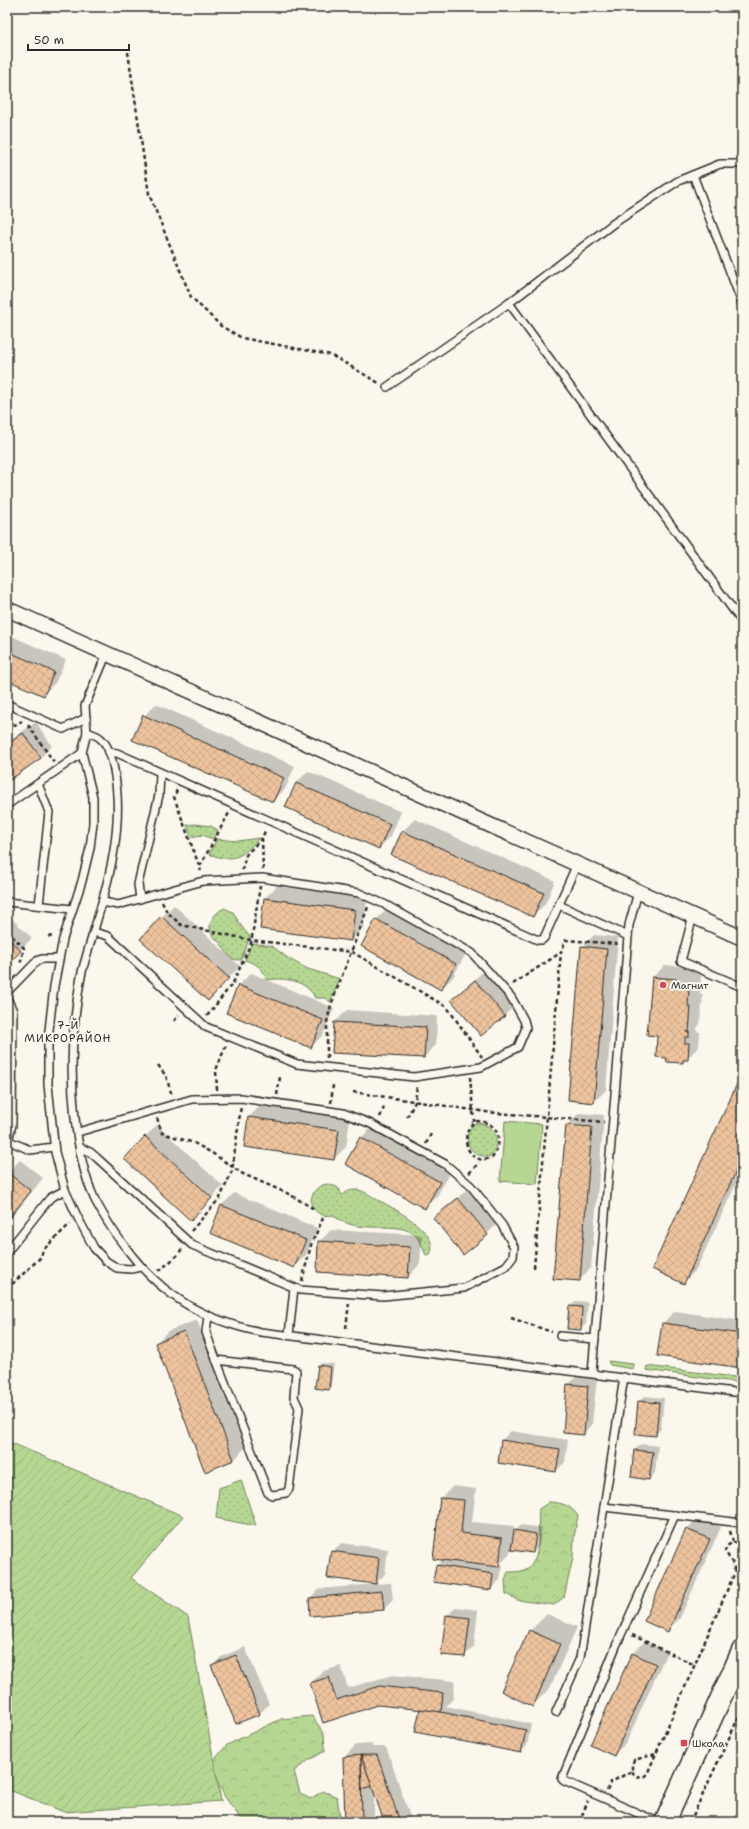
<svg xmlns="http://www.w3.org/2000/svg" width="749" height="1829" font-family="'Shantell Sans',sans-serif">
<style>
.grass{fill:#b5d792;stroke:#70815e}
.forest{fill:url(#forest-crowns);stroke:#70815e}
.park{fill:url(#park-dots);stroke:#70815e}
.garden{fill:url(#garden-furrows);stroke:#70815e}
.shadow{fill:#0003}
.building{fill:url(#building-cross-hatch);stroke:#2b2b2b}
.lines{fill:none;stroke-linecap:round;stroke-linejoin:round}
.service-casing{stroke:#2b2b2b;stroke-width:10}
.minor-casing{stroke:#2b2b2b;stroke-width:17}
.secondary-casing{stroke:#2b2b2b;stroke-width:23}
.path{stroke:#2b2b2b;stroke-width:2.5;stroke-dasharray:4 3;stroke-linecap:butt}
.service{stroke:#fbf7ec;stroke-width:7}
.minor{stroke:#fbf7ec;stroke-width:14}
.secondary{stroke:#fbf7ec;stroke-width:20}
.poi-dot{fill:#d1495b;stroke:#fbf7ec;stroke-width:1.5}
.labels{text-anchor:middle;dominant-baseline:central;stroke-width:4;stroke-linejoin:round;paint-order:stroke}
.poi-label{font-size:10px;fill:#2b2b2b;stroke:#fbf7ec;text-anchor:start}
.neighbourhood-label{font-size:11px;letter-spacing:1px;fill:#2b2b2b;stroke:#fbf7ec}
</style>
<defs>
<pattern id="forest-crowns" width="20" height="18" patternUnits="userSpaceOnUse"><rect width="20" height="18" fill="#b5d792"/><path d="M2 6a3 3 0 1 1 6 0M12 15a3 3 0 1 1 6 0" fill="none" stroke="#9cb97e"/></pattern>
<pattern id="park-dots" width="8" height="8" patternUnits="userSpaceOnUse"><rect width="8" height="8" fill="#b5d792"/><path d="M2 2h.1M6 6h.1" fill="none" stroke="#9cb97e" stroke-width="1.8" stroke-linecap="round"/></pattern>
<pattern id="garden-furrows" width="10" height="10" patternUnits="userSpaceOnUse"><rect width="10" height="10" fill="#b5d792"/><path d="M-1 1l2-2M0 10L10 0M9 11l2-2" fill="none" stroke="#9cb97e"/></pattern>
<pattern id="building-cross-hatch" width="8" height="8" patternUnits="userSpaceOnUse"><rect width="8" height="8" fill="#eec49e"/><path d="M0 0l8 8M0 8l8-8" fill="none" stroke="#cca988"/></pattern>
</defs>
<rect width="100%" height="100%" fill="#fbf7ec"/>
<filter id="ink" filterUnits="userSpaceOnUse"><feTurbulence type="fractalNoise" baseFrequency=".025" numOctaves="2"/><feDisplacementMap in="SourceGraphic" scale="8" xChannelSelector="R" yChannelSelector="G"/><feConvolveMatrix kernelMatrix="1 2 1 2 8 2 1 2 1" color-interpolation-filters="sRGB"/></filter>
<g filter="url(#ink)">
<!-- grass -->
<g class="grass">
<polygon points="505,1121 542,1124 537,1184 500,1181"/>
<polygon points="608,1361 633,1364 633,1369 610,1365"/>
<polygon points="647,1366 742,1378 742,1383 646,1370"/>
</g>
<!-- forest -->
<g class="forest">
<path d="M549,1502C563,1503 570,1505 578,1516L574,1537L573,1558L564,1597L554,1605L517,1600L506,1594L505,1580L508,1572C513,1572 520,1572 524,1570C544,1562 537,1526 539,1509Z"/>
<polygon points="312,1716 324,1733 325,1751 309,1760 294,1771 300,1793 310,1799 323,1791 337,1797 340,1817 339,1822 243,1822 225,1797 216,1779 214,1760 227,1745 281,1719"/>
</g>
<!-- park -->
<g class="park">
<polygon points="195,824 211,826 218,830 213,839 202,835 191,837 187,825"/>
<path d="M259,838C243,857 233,863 209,854L217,839L238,841Z"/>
<path d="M224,908L233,912L239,923L250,937L241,960C228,961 228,952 220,943C218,940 214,938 212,934C206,923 215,913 224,908Z"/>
<path d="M252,943L272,946L289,959L308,969L340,979L330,1002L326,998H315C309,984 293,979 279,979C274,979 270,980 266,979C263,966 255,964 245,960Z"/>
<path d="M476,1123C495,1123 502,1142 491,1156C470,1160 458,1135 476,1123Z"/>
<path d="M327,1184L337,1187L342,1195C346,1191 351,1190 356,1190C363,1190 370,1195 376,1199C390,1206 445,1234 429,1256H426C424,1250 421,1243 417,1237C400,1217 358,1238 333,1215C323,1217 316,1214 311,1204C311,1193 316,1186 327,1184Z"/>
<polygon points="241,1480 256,1526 216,1518 219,1488"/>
</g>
<!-- garden -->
<polygon class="garden" points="7,1441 183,1516 131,1578 188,1617 221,1801 64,1812 7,1789"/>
<!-- shadow -->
<g class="shadow">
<polygon points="7,634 66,660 55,683 43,695 7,679"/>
<polygon points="156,704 295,766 285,789 273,801 144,716"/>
<polygon points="36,722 52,746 40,758 7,781 7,742"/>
<polygon points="308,771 401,812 391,836 379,848 296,783"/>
<polygon points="415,819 555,881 545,904 533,916 393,855 403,831"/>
<polygon points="277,886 367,899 363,928 351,940 265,898"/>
<polygon points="174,905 240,966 220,987 162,917"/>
<polygon points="388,908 467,951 453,977 441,989 376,920"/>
<polygon points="11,918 32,938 7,964 7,922"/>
<polygon points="594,935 618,937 606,1090 594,1102 582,947"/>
<polygon points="665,965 688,967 701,976 700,994 703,995 700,1024 697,1028 697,1031 700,1032 699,1047 683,1062 668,1057 658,1035 653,977"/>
<polygon points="487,968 516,1004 504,1016 452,1000"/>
<polygon points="251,973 334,1008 323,1035 311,1047 239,985"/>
<polygon points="347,1010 437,1016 436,1045 424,1057 335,1022"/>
<polygon points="742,1076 742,1171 696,1270 684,1282"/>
<polygon points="261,1105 350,1118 346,1147 334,1159 245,1146 249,1117"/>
<polygon points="579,1113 604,1115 591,1268 579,1280 567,1125"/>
<polygon points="157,1125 223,1186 191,1220 145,1137"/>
<polygon points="373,1126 451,1170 437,1196 425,1207 361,1138"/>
<polygon points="20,1160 43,1178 7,1223 7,1174"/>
<polygon points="470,1187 499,1222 487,1234 435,1218"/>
<polygon points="234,1193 317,1228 306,1255 294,1267 211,1233 222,1205"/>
<polygon points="331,1230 422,1235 420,1264 408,1277 319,1242"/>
<polygon points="576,1301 588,1302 586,1324 580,1329 570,1307"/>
<polygon points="675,1311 742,1321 742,1367 663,1323"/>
<polygon points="197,1320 246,1447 234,1460 156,1343 168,1331"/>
<polygon points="321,1363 334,1364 331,1386 328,1389 319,1366"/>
<polygon points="577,1376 597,1378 592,1424 583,1434 568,1385"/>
<polygon points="645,1396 664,1398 661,1429 655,1435 639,1402"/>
<polygon points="511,1431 568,1440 565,1462 556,1471 502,1440"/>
<polygon points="641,1444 658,1446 655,1473 649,1479 635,1450"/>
<polygon points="453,1486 476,1489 472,1522 514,1526 513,1533 521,1525 542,1528 539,1546 533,1552 511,1548 510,1554 499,1565 502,1565 500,1580 491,1589 437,1566 443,1559 441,1498"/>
<polygon points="699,1517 721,1527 680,1618 668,1630 687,1529"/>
<polygon points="341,1543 388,1549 385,1574 375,1584 391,1583 393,1600 384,1609 310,1598 319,1589 375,1584 332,1552"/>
<polygon points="456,1607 478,1610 474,1647 464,1656 447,1616"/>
<polygon points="547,1614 577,1627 550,1688 533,1705 530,1631"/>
<polygon points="645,1641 667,1652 626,1743 614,1755 633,1653"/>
<polygon points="245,1647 269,1704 260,1713 212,1666 221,1657"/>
<polygon points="341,1666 348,1688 392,1675 455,1681 453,1699 446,1706 531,1724 527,1746 521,1752 421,1709 378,1704 323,1722 311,1683 323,1671"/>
<polygon points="372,1744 372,1747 386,1747 412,1822 385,1822 374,1790 374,1822 346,1822 344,1757 356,1745"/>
</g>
<!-- building -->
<g class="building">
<polygon points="7,651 54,672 44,696 7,680"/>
<polygon points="143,715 284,778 273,802 132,740"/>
<polygon points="23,733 41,758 7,782 7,745"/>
<polygon points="296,783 390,824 379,849 285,807"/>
<polygon points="402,831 544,893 533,917 391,855"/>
<polygon points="264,898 355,910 351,941 260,929"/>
<polygon points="161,916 229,978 208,1001 140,939"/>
<polygon points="376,919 456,964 441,990 361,946"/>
<polygon points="7,938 21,951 7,965"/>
<polygon points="581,946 607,949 594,1103 568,1100"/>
<polygon points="652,977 676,979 689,988 688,1006 691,1006 689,1032 686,1032 689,1032 689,1037 685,1037 685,1043 689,1043 688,1060 683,1060 683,1063 666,1062 667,1058 656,1057 657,1036 647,1035"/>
<polygon points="475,980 505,1016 481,1036 451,1000"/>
<polygon points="238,985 323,1020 311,1048 226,1013"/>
<polygon points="334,1022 426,1027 424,1058 332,1053"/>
<polygon points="742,1073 742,1158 684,1284 652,1269"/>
<polygon points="248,1117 339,1130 334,1160 244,1147"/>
<polygon points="566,1125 592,1127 580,1281 553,1279"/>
<polygon points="145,1136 212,1198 191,1221 124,1159"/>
<polygon points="360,1137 440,1182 425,1209 345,1164"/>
<polygon points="7,1172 31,1191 7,1221"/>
<polygon points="458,1198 488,1235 463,1255 433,1218"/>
<polygon points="221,1205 306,1240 294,1268 210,1233"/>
<polygon points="318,1241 410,1247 408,1278 317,1272"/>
<polygon points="569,1306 582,1307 581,1330 567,1329"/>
<polygon points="662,1323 742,1334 742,1368 657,1356"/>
<polygon points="184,1331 234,1460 205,1472 155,1343"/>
<polygon points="318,1365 331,1367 329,1390 315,1388"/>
<polygon points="567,1384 588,1386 584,1435 563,1433"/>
<polygon points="638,1401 659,1403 656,1436 635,1434"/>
<polygon points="501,1440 560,1449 556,1472 498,1463"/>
<polygon points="634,1450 653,1452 649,1480 631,1477"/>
<polygon points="440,1498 464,1500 461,1533 502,1538 499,1567 433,1559"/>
<polygon points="686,1529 710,1539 668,1632 644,1621"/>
<polygon points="514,1530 536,1534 533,1553 511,1550"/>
<polygon points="331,1551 379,1558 376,1584 327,1578"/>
<polygon points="436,1565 493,1574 491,1590 433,1582"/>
<polygon points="382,1591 384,1610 310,1616 309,1598"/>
<polygon points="446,1615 470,1618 465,1657 441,1655"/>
<polygon points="529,1630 560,1644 533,1707 501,1691"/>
<polygon points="632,1653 656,1664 614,1756 590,1745"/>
<polygon points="236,1655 260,1714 236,1724 211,1665"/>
<polygon points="329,1677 336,1700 379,1686 443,1693 441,1712 378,1705 323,1723 310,1683"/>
<polygon points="420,1709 441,1712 526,1730 521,1753 415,1732"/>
<polygon points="361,1755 362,1822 345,1822 343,1757"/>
<polygon points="361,1755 377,1755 400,1822 384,1822"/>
<polygon points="361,1755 372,1786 362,1789"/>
</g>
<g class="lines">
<defs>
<g id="service">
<polyline points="693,175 742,303"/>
<polyline points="509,303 742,622"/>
<polyline points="387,387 509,303 614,223 678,181 720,164 742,164"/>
<polyline points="107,653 85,706 87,732 82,753 93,797 93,823 90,848 82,881 63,939 54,986 48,1039 48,1085 55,1152 65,1190 78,1218 94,1248 106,1261 117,1268 131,1269 140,1267"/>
<polyline points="7,704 63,729 86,718"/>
<path d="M87,732C91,734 97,735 100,738C109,745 112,760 114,770C127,839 101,903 83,968C78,988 76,1008 74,1028C69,1078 74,1155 95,1200C104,1217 114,1233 126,1248C162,1296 203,1320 261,1332L742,1393"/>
<polyline points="109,752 117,753 538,940 542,940 544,938 577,864"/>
<polyline points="38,784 49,812 39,905"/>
<polyline points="7,805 82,753"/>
<polyline points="140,899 138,884 159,795 160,773"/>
<polyline points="7,902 72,909"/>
<polyline points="559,905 628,936"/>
<polyline points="693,916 681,961 742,987"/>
<polyline points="94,932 108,936 206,1027 297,1064 414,1077 481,1067 518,1047 526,1028 524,1020 511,997 472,953 386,905 359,893 262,878 203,881 118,905 103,902"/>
<polyline points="7,992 37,961 42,959 59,959"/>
<polyline points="7,998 13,1011 12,1125 8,1141"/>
<polyline points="78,1132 192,1099 241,1098 343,1113 369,1123 445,1164 471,1186 502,1225 514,1247 513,1257 506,1266 464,1288 383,1296 300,1290 192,1245 97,1158 90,1152 81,1148"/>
<polyline points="7,1140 30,1150 54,1147"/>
<polyline points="7,1252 50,1198 65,1190"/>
<polyline points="208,1316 206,1332 209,1341 268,1493 272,1495 286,1493 289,1489 299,1408 294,1397 296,1371 293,1369 216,1360"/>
<polyline points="289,1335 294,1288"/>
<polyline points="560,1336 595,1339"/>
<polyline points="592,1373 629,925 638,892"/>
<polyline points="624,1377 604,1507 742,1523"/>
<polyline points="556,1712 580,1658 604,1507"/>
<polyline points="658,1822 564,1781 562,1779 616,1646 675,1515"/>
</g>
<polyline id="minor" points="7,609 742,938"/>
<polyline id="secondary" points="665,1822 742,1651"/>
</defs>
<!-- service casing -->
<use href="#service" class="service-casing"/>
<!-- minor casing -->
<use href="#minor" class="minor-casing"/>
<!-- secondary casing -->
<use href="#secondary" class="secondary-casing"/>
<!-- path -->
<g class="path">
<polyline points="128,52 149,194 191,297 221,326 242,338 331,355 379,383"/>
<polyline points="28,725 54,762"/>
<polyline points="7,729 22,721"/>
<polyline points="177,790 174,797 201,871"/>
<polyline points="200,866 229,813"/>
<polyline points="242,870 246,855 262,838"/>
<polyline points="263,870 262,838 266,829"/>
<polyline points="162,902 167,912 181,925 251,940 352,952 447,1007 482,1057"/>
<polyline points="7,931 24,948 20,965"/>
<polyline points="48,936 54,937"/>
<polyline points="513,984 560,953"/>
<polyline points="207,1016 233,983 251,943 260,886"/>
<polyline points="174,1021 179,1015"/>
<polyline points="327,1058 327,1022 331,1005 368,907"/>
<polyline points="158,1065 166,1076 172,1096"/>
<polyline points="470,1077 474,1122"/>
<polyline points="217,1090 216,1070 226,1045"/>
<polyline points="353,1092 486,1112 604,1122"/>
<polyline points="277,1095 280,1077"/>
<polyline points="331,1103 333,1085"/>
<polyline points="380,1117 385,1105"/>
<polyline points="407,1117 415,1102 417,1086"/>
<polyline points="157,1118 162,1133 194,1143 212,1153 243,1174 289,1194 314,1209"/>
<path d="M476,1121C498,1121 505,1141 492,1158C489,1158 485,1160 483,1160C463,1157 461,1130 476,1121Z"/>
<polyline points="426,1144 432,1132"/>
<polyline points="469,1173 479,1163"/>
<polyline points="191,1231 220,1198 232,1171 241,1106"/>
<polyline points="534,1268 561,952 566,940 618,944"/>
<polyline points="159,1271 179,1254 182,1248"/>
<polyline points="302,1281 311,1245 324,1216"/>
<polyline points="7,1289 41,1257 43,1250 70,1224"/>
<polyline points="511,1318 552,1332"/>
<polyline points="346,1328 349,1303"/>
<polyline points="730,1531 733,1542 727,1546 725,1551 733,1564 735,1572"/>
<polyline points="733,1542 742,1545"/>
<polyline points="632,1635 695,1665"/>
<path d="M632,1771C635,1777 638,1777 645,1776L648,1772L742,1556"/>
<polyline points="607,1791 611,1782 632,1771 632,1764 634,1760 656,1754"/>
<polyline points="579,1822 588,1801"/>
<polyline points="690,1822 742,1710"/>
</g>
<!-- service -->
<use href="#service" class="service"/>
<!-- minor -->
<use href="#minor" class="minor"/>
<!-- secondary -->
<use href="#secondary" class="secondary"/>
</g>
</g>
<!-- markers -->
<g class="poi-dot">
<circle cx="663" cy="985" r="4"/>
<rect x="680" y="1739" width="8" height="8" rx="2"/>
</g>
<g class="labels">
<!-- poi labels -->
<g class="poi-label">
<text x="671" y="985">Магнит</text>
<text x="692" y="1743">Школа</text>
</g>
<!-- neighbourhood labels -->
<g class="neighbourhood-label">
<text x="68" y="1025">7-Й<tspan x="68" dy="13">МИКРОРАЙОН</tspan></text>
</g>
</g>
<!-- margin -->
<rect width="749" height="1829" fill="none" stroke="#fbf7ec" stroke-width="24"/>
<rect x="12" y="12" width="725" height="1805" fill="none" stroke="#2b2b2b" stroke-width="1.5" filter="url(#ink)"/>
<!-- scale -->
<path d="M28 44v6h101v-6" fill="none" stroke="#2b2b2b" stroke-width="2"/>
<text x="34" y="44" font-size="12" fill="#2b2b2b" stroke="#fbf7ec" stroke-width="3" paint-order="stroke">50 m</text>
</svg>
